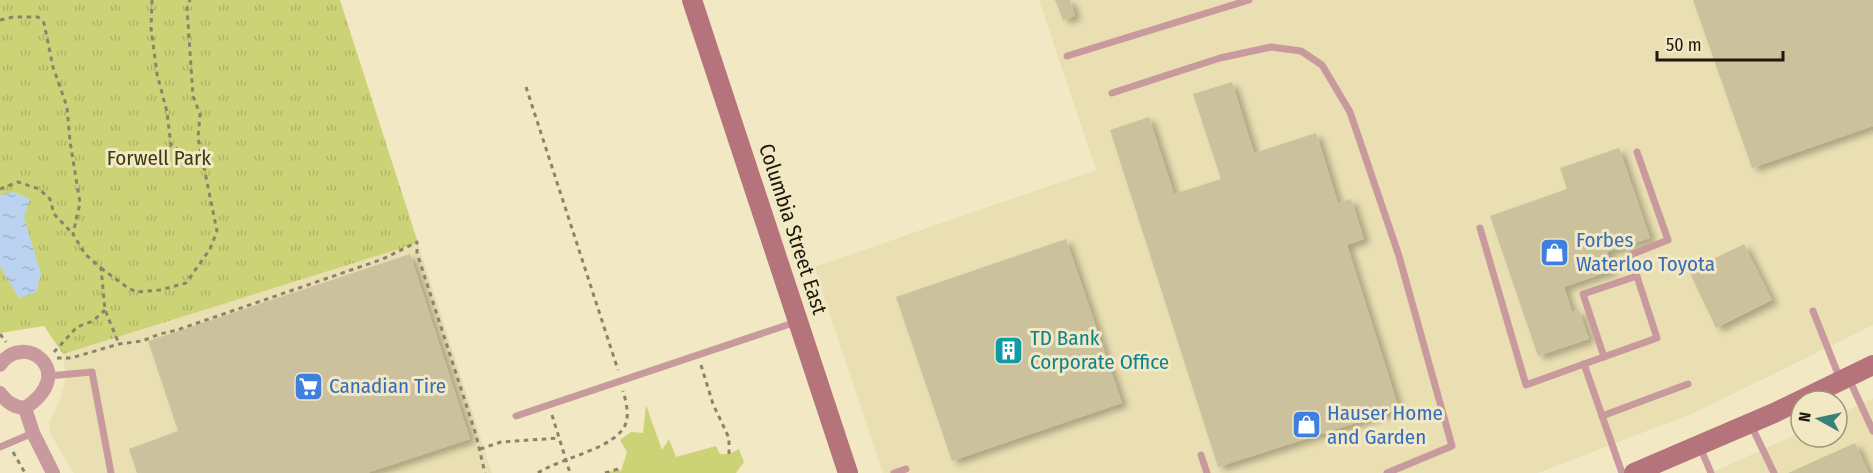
<svg xmlns="http://www.w3.org/2000/svg" width="1873" height="473" font-family="'Fira Sans Condensed',sans-serif">
<style>
.built{fill:#eadfb2}
.grass{fill:#ccd376}
.park{fill:url(#park-tufts)}
.water{fill:url(#water-ripples)}
.building{fill:#cbc19d;filter:url(#shadow)}
.lines{fill:none;stroke-linecap:round;stroke-linejoin:round}
.path{stroke:#8b846b;stroke-width:3;stroke-dasharray:4.5 4.5;stroke-linecap:butt}
.service{stroke:#c89a9e;stroke-width:7}
.minor{stroke:#c89a9e;stroke-width:14}
.secondary{stroke:#b5747b;stroke-width:20}
.labels{text-anchor:middle;dominant-baseline:central;stroke-width:6;stroke-linejoin:round;paint-order:stroke}
.park-label{font-size:21px;fill:#3b3e15;stroke:#f2e8c3}
.street-label{font-size:21px;fill:#1d190c;stroke:#f2e8c3}
.shop-label{font-size:21px;fill:#366cbe;stroke:#f2e8c3;text-anchor:start}
.culture-label{font-size:21px;fill:#0d838f;stroke:#f2e8c3;text-anchor:start}
</style>
<defs>
<pattern id="park-tufts" width="24" height="20" patternUnits="userSpaceOnUse" patternTransform="scale(1.5)"><rect width="24" height="20" fill="#ccd376"/><path d="M3 7l-1-3M5 7V3M7 7l1-3M15 17l-1-3M17 17v-4M19 17l1-3" fill="none" stroke="#afb565"/></pattern>
<pattern id="water-ripples" width="26" height="14" patternUnits="userSpaceOnUse" patternTransform="scale(1.5)"><rect width="26" height="14" fill="#bbd3f0"/><path d="M2 4q2-2 4 0t4 0M15 11q2-2 4 0t4 0" fill="none" stroke="#a0b5cd"/></pattern>
<filter id="shadow"><feDropShadow dx="6" dy="4" stdDeviation="3" flood-color="#0004"/></filter>
</defs>
<rect width="100%" height="100%" fill="#f2e8c3"/>
<!-- built -->
<g class="built">
<polygon points="1039,0 1873,0 1873,325 1696,412 1538,473 883,473 814,267 1096,170"/>
<polygon points="418,243 492,473 74,473 51,435 49,423 60,400 66,378 63,354"/>
<polygon points="1873,398 1873,473 1711,473 1801,432 1801,437 1837,437 1837,415"/>
</g>
<!-- grass -->
<polygon class="grass" points="646,405 662,450 669,439 676,457 716,446 720,454 729,454 739,449 744,462 736,473 605,473 618,469 621,471 627,452 620,440 631,432 643,433"/>
<!-- park -->
<polygon class="park" points="0,0 340,0 418,243 63,354 44,326 0,333"/>
<!-- water -->
<polygon class="water" points="14,192 30,199 24,218 41,274 36,292 19,298 0,266 0,195"/>
<!-- building -->
<g class="building">
<polygon points="1055,0 1070,0 1075,16 1063,20"/>
<polygon points="1693,0 1873,0 1873,126 1752,168"/>
<polygon points="1232,82 1254,153 1316,133 1338,203 1351,199 1364,239 1347,245 1399,409 1218,467 1110,130 1149,117 1174,194 1221,179 1193,94"/>
<polygon points="1619,148 1650,238 1607,252 1613,270 1564,287 1572,312 1579,310 1589,339 1538,356 1490,216 1567,189 1560,168"/>
<polygon points="1066,239 1122,403 952,461 896,297"/>
<polygon points="1744,244 1772,300 1716,328 1689,271"/>
<polygon points="410,254 470,439 367,473 137,473 129,449 178,431 148,341"/>
<polygon points="1855,443 1869,473 1788,473"/>
</g>
<g class="lines">
<!-- path -->
<g class="path">
<polyline points="152,0 151,28 157,74 167,112 171,146 187,154 201,154"/>
<polyline points="0,20 13,17 38,17 44,23 53,67 67,107 70,141 80,203 73,234 85,254 101,268 105,310 119,344"/>
<polyline points="526,87 618,370"/>
<polyline points="0,189 18,182 39,189 50,199 54,214 72,233"/>
<polyline points="101,268 128,288 137,292 160,290 186,283 210,249 217,231 198,138 200,114 193,96 187,8 190,0"/>
<polyline points="0,334 6,342"/>
<polyline points="54,352 77,327 93,321 105,310"/>
<polyline points="57,358 71,358 119,344 142,341 160,334 177,330 383,259 417,242 417,253 476,435 485,473"/>
<polyline points="701,365 713,404 729,438 729,454"/>
<polyline points="552,415 570,473"/>
<polyline points="480,449 501,442 559,438"/>
<polyline points="13,452 25,473"/>
<path d="M538,473C559,458 617,449 626,423C629,414 626,401 623,391"/>
<polyline points="605,473 618,469 620,471"/>
</g>
<!-- service -->
<g class="service">
<polyline points="1067,56 1249,0"/>
<polyline points="1112,93 1220,58 1271,47 1301,51 1322,65 1350,112 1399,256 1452,446 1387,473"/>
<polyline points="1480,228 1526,385 1584,364"/>
<polyline points="1813,311 1840,379"/>
<polyline points="1604,357 1583,294 1637,276"/>
<polyline points="48,376 92,372 111,473"/>
<polyline points="1849,379 1873,431"/>
<polyline points="516,416 796,322"/>
<polyline points="1602,416 1688,384"/>
<polyline points="1751,425 1774,473"/>
<polyline points="0,447 33,433"/>
<polyline points="1700,447 1711,473"/>
<polyline points="1201,455 1207,473"/>
<polyline points="894,473 906,469"/>
<polyline points="1622,473 1584,364 1657,338 1630,255 1668,240 1637,152"/>
</g>
<!-- minor -->
<g class="minor">
<path d="M0,365C23,330 80,372 25,408C13,407 7,402 0,393"/>
<polyline points="25,408 33,433 53,473"/>
</g>
<!-- secondary -->
<g class="secondary">
<polyline points="692,0 848,473"/>
<polyline points="1634,473 1774,413 1873,365"/>
</g>
</g>
<!-- icons -->
<defs>
<symbol id="shop-square" viewBox="-11 -11 22 22"><rect x="-9" y="-9" width="18" height="18" rx="4" fill="#3f7fe0" stroke="#f2e8c3"/><path d="M-5-2.5h2.3a2.7 3.5 0 0 1 5.4 0H5L5.5 6h-11ZM-1.5-2.5h3a1.5 2.3 0 0 0-3 0Z" fill="#fff"/></symbol>
<symbol id="building-square" viewBox="-11 -11 22 22"><rect x="-9" y="-9" width="18" height="18" rx="4" fill="#0f9aa8" stroke="#f2e8c3"/><path d="M-4-6H4V6H1V3H-1V6H-4ZM-2.5-4.3h1.7v1.8h-1.7ZM.8-4.3h1.7v1.8H.8ZM-2.5-1h1.7V.8h-1.7ZM.8-1h1.7V.8H.8Z" fill="#fff"/></symbol>
<symbol id="supermarket-square" viewBox="-11 -11 22 22"><rect x="-9" y="-9" width="18" height="18" rx="4" fill="#3f7fe0" stroke="#f2e8c3"/><path d="M-6-5.5h2.5l.6 2H6L4.5 2H-2.5L-4.4-4H-6ZM-1.5 3.2a1.3 1.3 0 1 0 .1 0ZM3 3.2a1.3 1.3 0 1 0 .1 0Z" fill="#fff"/></symbol>
</defs>
<g fill-rule="evenodd">
<use href="#shop-square" x="1538" y="236" width="33" height="33"/>
<use href="#building-square" x="992" y="334" width="33" height="33"/>
<use href="#supermarket-square" x="292" y="370" width="33" height="33"/>
<use href="#shop-square" x="1290" y="408" width="33" height="33"/>
</g>
<g class="labels">
<!-- park labels -->
<g class="park-label">
<text x="159" y="158">Forwell Park</text>
</g>
<!-- street labels -->
<g class="street-label">
<text transform="translate(793 229) rotate(72)">Columbia Street East</text>
</g>
<!-- shop labels -->
<g class="shop-label">
<text x="1576" y="240">Forbes<tspan x="1576" dy="24">Waterloo Toyota</tspan></text>
<text x="329" y="386">Canadian Tire</text>
<text x="1327" y="413">Hauser Home<tspan x="1327" dy="24">and Garden</tspan></text>
</g>
<!-- culture labels -->
<g class="culture-label">
<text x="1030" y="338">TD Bank<tspan x="1030" dy="24">Corporate Office</tspan></text>
</g>
</g>
<!-- north arrow -->
<g transform="translate(1819 419) rotate(278)"><circle r="28" fill="#f2e8c3" stroke="#9d957a" stroke-width="1.5"/>
<path d="M0-4.5L10 22L0 15L-10 22Z" fill="#3a817a"/>
<text y="-9" font-size="16" font-weight="bold" text-anchor="middle" fill="#1d190c">N</text>
</g>
<!-- scale -->
<path d="M1657 51v9h126v-9" fill="none" stroke="#1d190c" stroke-width="3"/>
<text x="1666" y="51" font-size="18" fill="#1d190c" stroke="#f2e8c3" stroke-width="4.5" paint-order="stroke">50 m</text>
</svg>
